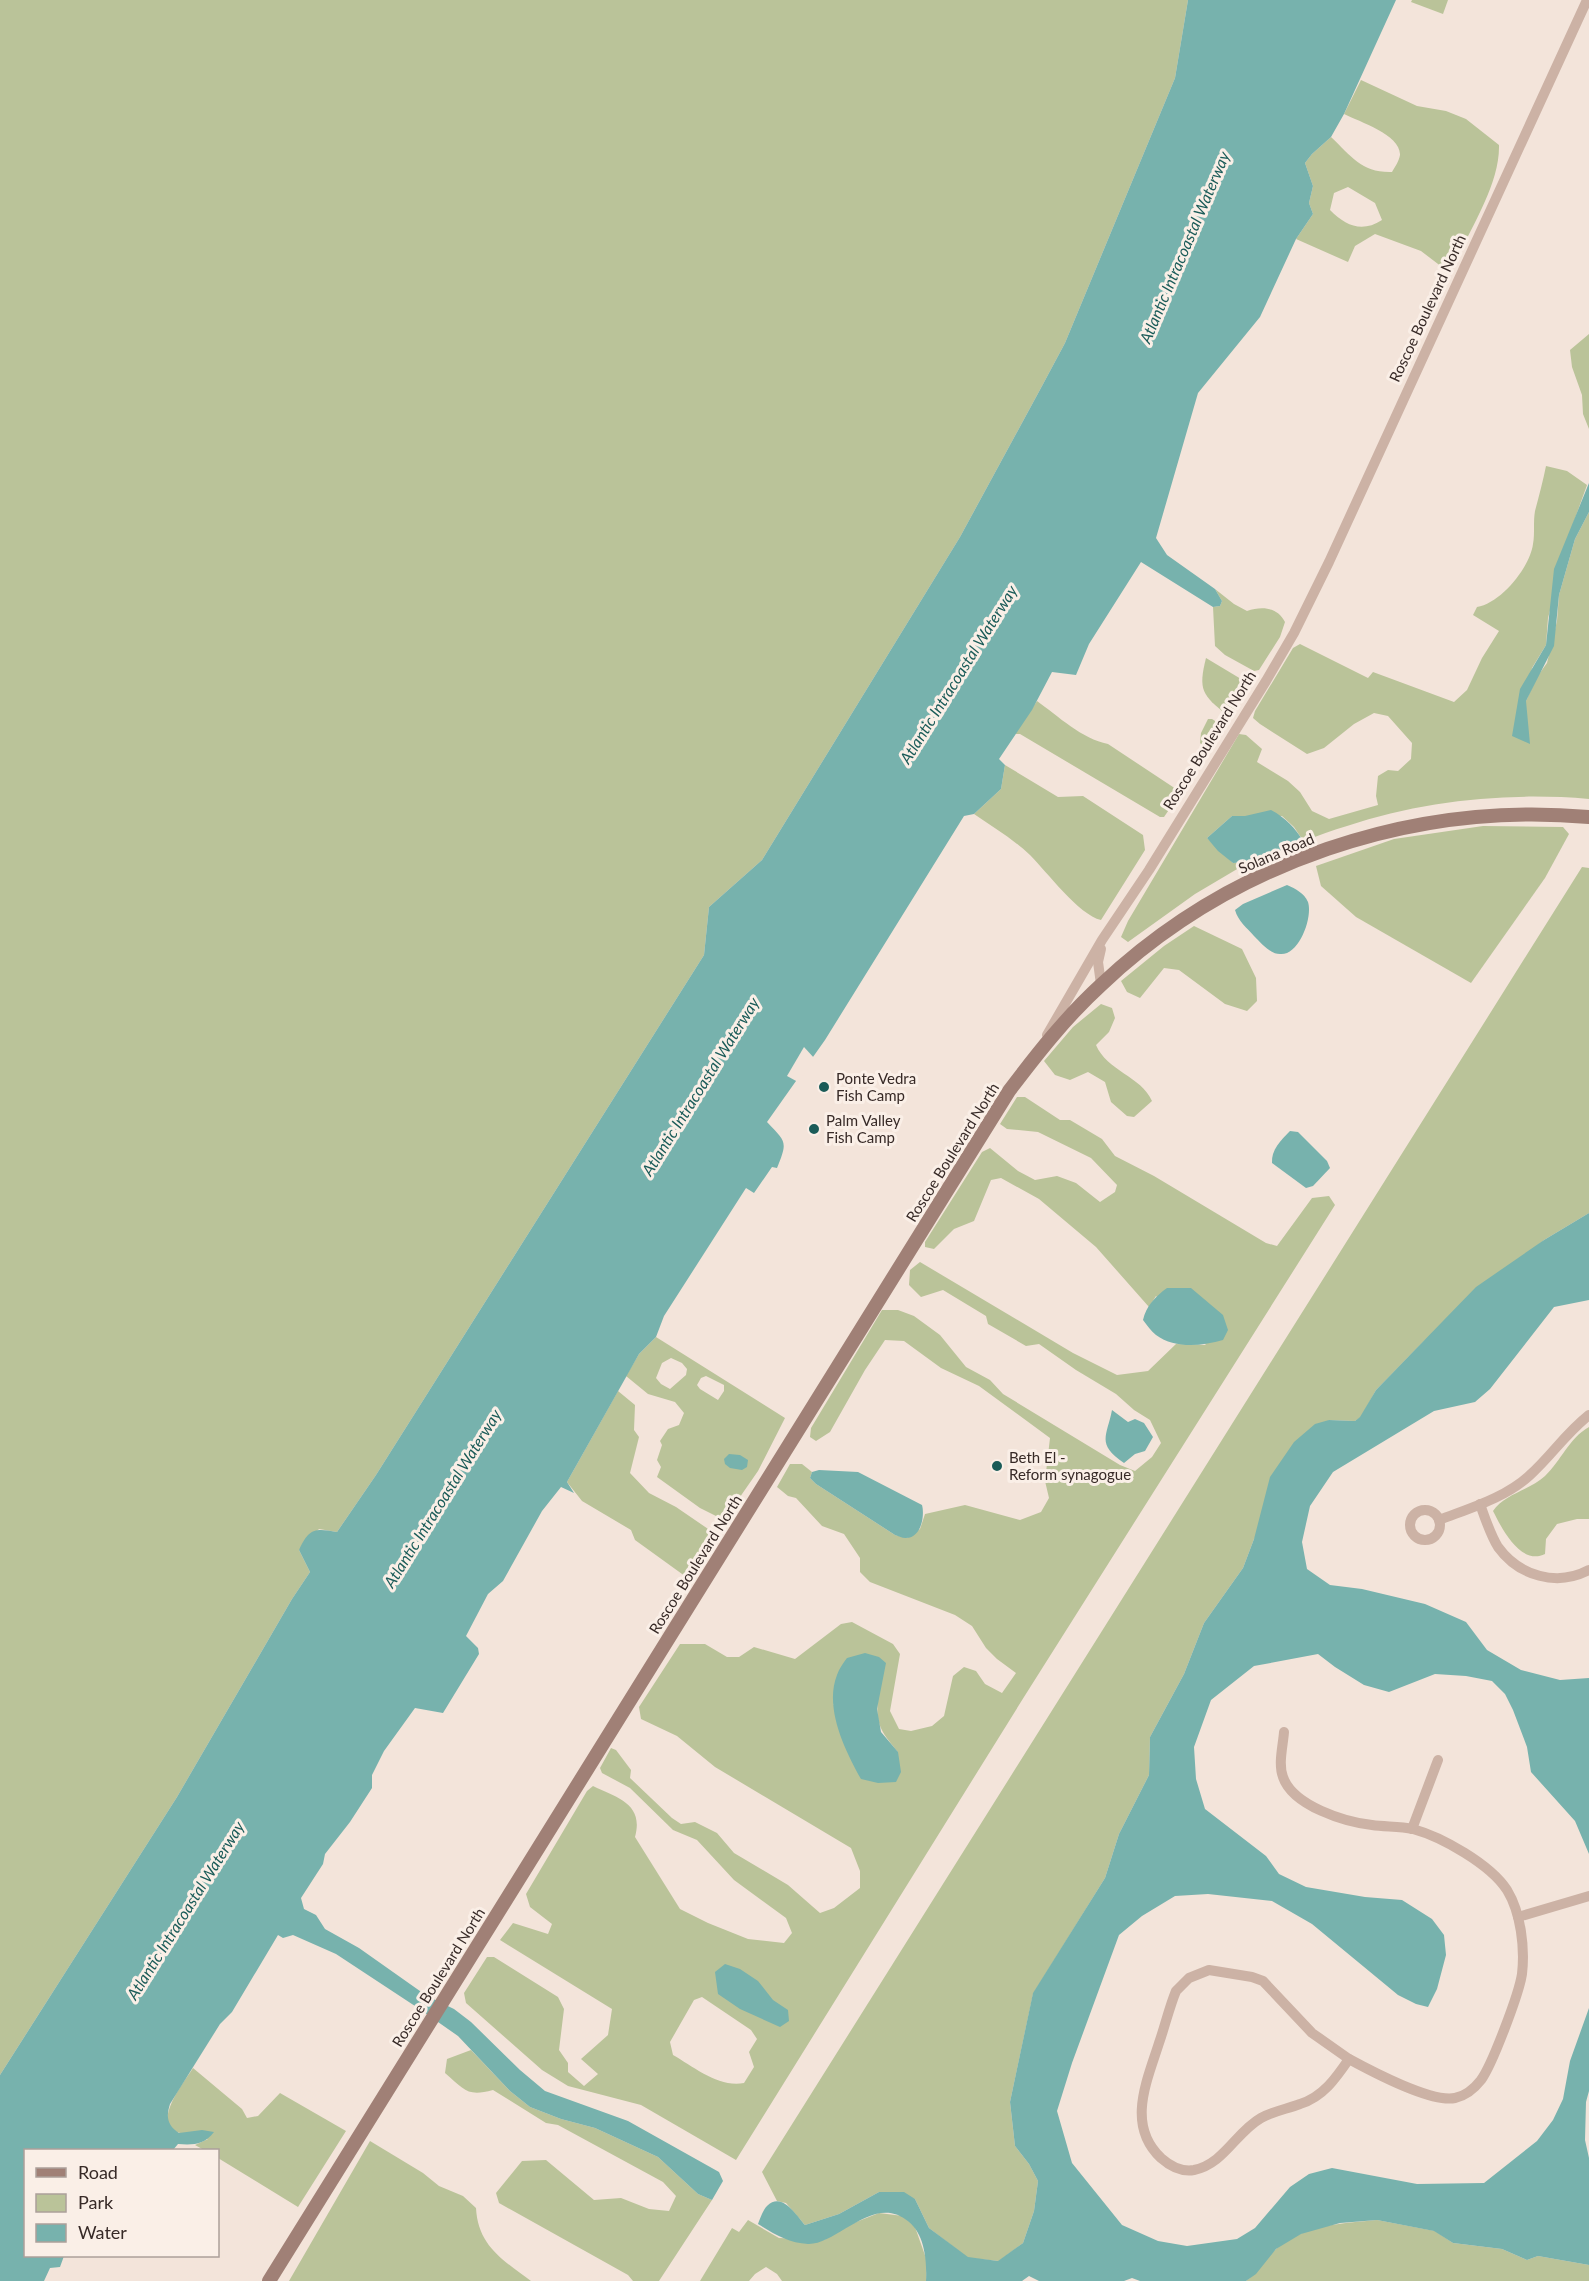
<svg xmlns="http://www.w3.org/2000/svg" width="1589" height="2281" font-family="Lato,sans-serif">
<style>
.green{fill:#bac399;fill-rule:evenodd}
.water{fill:#77b2ad}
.pier{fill:#f3e4da}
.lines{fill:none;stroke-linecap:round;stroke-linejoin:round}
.street{stroke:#ccb2a5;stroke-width:10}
.secondary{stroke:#a08076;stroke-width:14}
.poi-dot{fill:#1a5b58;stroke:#faefe7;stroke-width:2}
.labels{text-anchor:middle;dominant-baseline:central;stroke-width:6;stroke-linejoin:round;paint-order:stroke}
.street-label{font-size:15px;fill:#372a27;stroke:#faefe7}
.poi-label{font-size:15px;fill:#372a27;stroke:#faefe7;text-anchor:start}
.water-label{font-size:16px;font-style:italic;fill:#1a5b58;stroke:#faefe7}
</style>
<rect width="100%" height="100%" fill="#f3e4da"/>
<!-- green -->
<g class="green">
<polygon points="0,0 1188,0 1175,78 1065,343 1042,386 960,537 762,860 709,907 704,955 376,1475 337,1532 319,1529 299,1550 310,1572 292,1599 177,1797 0,2075"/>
<polygon points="1412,0 1448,0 1443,14 1411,2"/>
<path d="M1361,80L1417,106L1446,111L1466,119L1499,145C1500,183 1471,228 1455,262L1442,267L1421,251L1375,234L1355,246L1348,262L1296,239L1313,214L1309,203L1313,186L1305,163L1312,154L1331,137C1352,157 1362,173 1392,172C1395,167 1399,161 1400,155C1401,135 1360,122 1344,114ZM1348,187L1375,203L1382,220C1362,233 1346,226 1330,210L1334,193Z"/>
<polygon points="1589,334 1589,429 1583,414 1582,395 1572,367 1570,350"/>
<path d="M1546,466L1567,471L1587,485L1573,524L1548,618L1546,645L1532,668L1526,701L1537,677L1547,663L1557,621L1559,595L1575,539L1589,512V799C1509,792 1424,800 1347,826C1333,830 1318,835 1304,842L1294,827L1282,816H1232L1207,838L1233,863L1249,862L1195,894L1128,942L1121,937L1128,921L1239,734L1246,735L1262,749L1257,762L1288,781L1300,792L1312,811L1329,819L1378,805L1376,796L1378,776L1388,770L1398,771L1411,759L1412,743L1388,716L1374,713L1354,724L1324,748L1307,754L1260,724L1253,718L1255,711L1293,648L1300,644L1368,678L1373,672L1454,702L1467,690L1482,658L1499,631L1473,615L1477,607C1501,603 1530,567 1533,544C1535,533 1533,522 1535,511C1539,496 1543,481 1546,466Z"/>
<path d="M1215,589L1234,604L1247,611C1262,606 1277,607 1285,622L1280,637L1259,670L1254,671L1225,655L1215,646L1213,607L1220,606L1222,601Z"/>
<path d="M1206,658L1246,682L1249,688L1232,713L1227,715C1202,695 1198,690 1206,658Z"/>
<path d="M1037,701C1058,716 1082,739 1108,744L1176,789L1179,795L1164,817H1160L1020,734H1015Z"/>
<polygon points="1208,719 1212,719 1223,726 1223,730 1211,750 1207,750 1200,743 1201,733"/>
<path d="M1005,765L1058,797L1083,796L1143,835L1145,850L1101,920C1079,915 1047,872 1030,855C1013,839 993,827 974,814L1001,789Z"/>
<polygon points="1483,826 1563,827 1569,834 1545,878 1471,983 1356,917 1321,886 1316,866 1394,839"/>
<polygon points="1582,867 1589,868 1589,1213 1544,1240 1423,1342 1376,1390 1361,1417 1355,1421 1329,1420 1254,1539 1243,1568 1204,1623 1184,1674 1150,1737 1149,1775 1119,1834 1105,1878 1033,1994 1010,2102 1015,2146 1029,2164 1038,2181 1034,2211 1023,2243 999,2261 968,2258 929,2228 915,2199 879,2192 839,2214 805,2225 786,2203 777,2201 762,2172"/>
<polygon points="1194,926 1242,949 1256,978 1257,1001 1247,1011 1225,1004 1179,970 1164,968 1140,998 1127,992 1121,981 1164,946"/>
<path d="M1101,1004L1112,1008L1115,1018L1109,1032L1096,1045C1107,1071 1141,1076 1152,1101L1134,1117L1127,1116L1111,1102L1105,1082L1088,1072L1070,1080L1055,1075L1044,1061L1073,1027Z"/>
<path d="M1017,1097H1025L1060,1120H1070L1102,1139L1115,1156L1154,1176L1266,1243L1277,1246L1312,1198L1329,1196L1335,1205L1024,1697L736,2160L641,2105L568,2086L542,2070L466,2003L464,1993L487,1957H494L558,1997L564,2009L559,2050L568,2063V2072L584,2086L598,2074L581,2059L608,2035L612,2009L500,1940L513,1923L548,1934L552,1924L530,1907L526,1894L587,1791L593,1786C618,1798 644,1804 635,1837L680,1909L708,1923L748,1939L784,1943L792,1933L786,1918L734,1880L697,1840L673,1830L630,1788L602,1773L600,1768L611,1748L616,1750L631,1770L630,1778L672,1818L681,1824L695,1822L717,1833L734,1853L788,1885L820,1913L834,1908L860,1888V1871L851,1848L715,1767L677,1736L641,1719L639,1707L680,1644H705L727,1657H739L754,1647L795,1659L841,1624L852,1622L893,1644L900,1654L890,1711L899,1729L911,1731L932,1726L944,1716L953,1676L964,1667L976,1671L985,1684L1002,1693L1016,1673L997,1659L986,1648L972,1626L955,1615L870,1582L860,1572V1558L844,1534L822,1526L796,1498L788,1496L777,1487L790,1464H802L812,1472L810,1478L816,1484L895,1535L907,1538L920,1529L925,1514L965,1505L1020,1520L1041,1512L1049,1498L1045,1481L1050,1438L979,1386L941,1368L904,1341L885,1340L865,1370L830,1432L816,1441L810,1437L811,1428L882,1310H898L914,1316L940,1335L966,1367L990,1380L1003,1394L1120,1465L1135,1471L1152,1457L1161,1443L1150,1420L1134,1410L1116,1394L1076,1370L1039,1344L1026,1346L988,1324L986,1316L943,1290L921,1297L909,1285L910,1270L920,1262L1073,1353L1117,1375L1148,1371L1176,1344L1206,1345L1156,1296L1149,1307L1096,1247L1039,1199L1001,1178L991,1180L974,1221L954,1229L934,1249L925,1247V1242L982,1152L990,1148L1018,1171L1035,1180L1057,1176L1076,1183L1100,1202L1115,1192L1117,1185L1091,1158L1038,1132L1007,1129L1000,1124ZM879,1689C875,1721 877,1727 898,1752L833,1704ZM702,1997L751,2030L757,2039L749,2052L754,2067L744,2083C719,2088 694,2067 673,2055L670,2042L694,2000Z"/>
<path d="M656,1337L785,1418L758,1471L724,1520L700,1508L657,1477L661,1467L657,1460L662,1445L660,1441L668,1429L679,1425L684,1413L675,1402L648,1394L626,1376L639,1354ZM671,1358L682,1363L687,1369L686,1375L670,1389L661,1384L656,1378L662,1363ZM706,1376L724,1385V1391L718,1400L700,1389L697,1385L701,1378Z"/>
<polygon points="618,1391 635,1405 634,1430 639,1437 630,1473 649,1493 676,1507 714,1533 689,1579 635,1540 631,1530 582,1501 567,1482"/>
<path d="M1589,1427V1519H1577L1557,1524L1546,1539L1545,1554C1521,1566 1502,1529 1493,1511C1504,1494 1530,1490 1545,1476C1561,1461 1569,1438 1589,1427Z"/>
<path d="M471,2050L510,2091L530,2107L561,2119L595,2128L658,2157L698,2194L712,2200L659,2281H633L628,2275L499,2203L496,2193L522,2161L546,2160L594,2200L621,2198L649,2209L669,2211L676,2196L663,2182L558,2125L546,2123L493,2090C467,2097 465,2090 445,2073L447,2059Z"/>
<path d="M193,2068L242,2109L247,2118L258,2116L280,2093L346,2131L298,2207L218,2158V2150H204L195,2145L208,2139C199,2137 189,2136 180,2133C149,2125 185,2081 193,2068Z"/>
<path d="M370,2141L423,2173L439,2186L463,2196L476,2208C478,2246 503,2260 531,2281H289Z"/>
<polygon points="879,2213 903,2216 915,2227 927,2261 926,2281 782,2281 777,2274 766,2267 755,2274 749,2281 700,2281 732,2228 739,2232 748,2220 779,2238 824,2240 846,2226"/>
<path d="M1377,2220L1435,2231L1453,2243L1502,2249L1527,2260L1538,2256L1589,2265V2281H1246C1258,2272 1264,2260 1275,2250C1301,2225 1344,2223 1377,2220Z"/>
</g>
<!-- water -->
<g class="water">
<path d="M1188,0H1396L1344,114L1331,137L1312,154L1305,163L1313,186L1309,203L1313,214L1296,239L1260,317L1198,393L1156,538L1167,555L1215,589L1222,601L1220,606L1213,607L1141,562L1089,644L1076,675L1052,672L1032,710L999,759L1005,765L1001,789L974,814L964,816L825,1040L767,1122C786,1142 788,1141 777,1168L772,1167L754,1193L746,1188L664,1316L656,1337L639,1354L567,1482L574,1493L561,1487L542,1511L503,1581L488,1594L466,1636L478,1648L479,1654L443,1713L415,1708L384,1751L372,1775V1788L350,1822L325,1854L323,1864L301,1898L304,1909L316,1915L325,1929L359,1948L427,1996L454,2009L471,2022L520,2070L545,2091L628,2121L719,2172L723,2181L712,2200L698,2194L658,2157L595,2128L561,2119L530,2107L510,2091L458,2036L418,2008L336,1954L293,1935L283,1938L278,1935L232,2012L220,2024L170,2104C166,2117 167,2125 179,2133L202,2130L214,2132C204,2145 193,2145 178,2144L173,2150H26V2256H64L60,2267L50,2268L44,2281H0V2075L177,1797L292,1599L310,1572L299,1550C309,1528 315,1528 337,1532L376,1475L704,955L709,907L762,860L960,537L1042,386L1065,343L1175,78Z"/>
<polygon points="1589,483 1589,512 1575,539 1559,595 1554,646 1526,701 1530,744 1512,736 1520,689 1546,645 1554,569"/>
<path d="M1271,810C1286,818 1295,828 1304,842L1249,862L1233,863L1218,851L1207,838L1232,816H1245Z"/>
<path d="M1287,885C1296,889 1304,893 1308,902C1313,917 1299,956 1280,954C1270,954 1261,943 1254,936C1247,928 1238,921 1235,910L1243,904Z"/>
<path d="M1290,1131L1298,1132L1327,1161L1330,1168L1313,1186L1306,1188L1272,1163C1271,1150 1281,1140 1290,1131Z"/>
<path d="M1589,1213V1300L1554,1307L1490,1389L1475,1402L1434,1411L1333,1472L1310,1506L1302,1542L1307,1569L1330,1585L1362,1589L1425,1604L1466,1622L1487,1650L1521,1670L1560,1680L1589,1678V1854L1575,1821L1531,1772L1527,1747L1513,1710L1505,1694L1492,1681L1466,1676L1435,1674L1389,1692L1364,1685L1335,1667L1318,1654L1254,1666L1211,1700L1194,1747L1196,1779L1205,1809L1266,1856L1279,1874L1306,1887L1365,1897L1402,1900L1432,1919L1444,1935L1446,1955L1437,1989L1428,2007L1416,2004L1398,1995L1312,1924L1272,1901L1208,1894L1175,1896L1142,1916L1119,1935L1072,2063L1057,2111L1072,2163L1122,2225L1158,2241L1187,2246L1237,2239L1255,2228L1290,2187L1309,2174L1332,2168L1417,2184L1484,2183L1537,2141L1553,2120L1563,2099L1570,2061L1589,2008V2091L1586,2102L1585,2140L1589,2158V2265L1538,2256L1527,2260L1502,2249L1453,2243L1434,2231L1377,2220L1340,2223L1301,2234L1276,2249L1256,2274L1246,2281H1140L1132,2278L1124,2281H1039L1029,2276L1022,2281H926C927,2262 925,2235 909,2222C874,2192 838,2245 808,2244C789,2243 774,2234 758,2224C760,2219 763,2210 767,2206C782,2191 796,2215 805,2225L839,2214L879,2192H904L915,2199L929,2228L968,2257L998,2261L1023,2243L1034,2211L1038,2181L1029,2164L1015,2146L1010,2102L1033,1993L1105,1878L1119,1834L1149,1775L1150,1737L1184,1674L1204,1623L1243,1568L1254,1539L1270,1477L1294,1442L1315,1424L1329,1420L1355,1421L1360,1417L1376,1390L1476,1287L1544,1240Z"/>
<path d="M1167,1288H1191L1223,1315L1228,1330L1223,1340C1202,1346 1175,1349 1156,1335C1151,1331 1147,1325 1143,1320C1146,1306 1156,1296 1167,1288Z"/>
<path d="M1112,1410L1128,1422L1135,1419L1144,1423L1153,1437L1145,1451L1135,1454L1124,1463C1096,1444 1107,1436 1112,1410Z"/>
<polygon points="729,1454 740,1455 748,1460 747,1467 742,1470 730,1468 725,1464 724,1459"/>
<path d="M819,1470L858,1472L922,1505C925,1516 921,1539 905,1538C902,1538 899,1536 895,1535L816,1484L810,1478L812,1472Z"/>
<path d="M865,1653L879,1657L886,1663L877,1709L881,1732L898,1752L901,1772L896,1782L878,1783L861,1779C845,1750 824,1708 837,1675C839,1669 843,1663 847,1658Z"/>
<polygon points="725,1964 740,1969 758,1981 773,2000 788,2010 789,2021 780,2027 740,2009 718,1994 715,1972"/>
</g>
<!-- pier -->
<polygon class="pier" points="804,1047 815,1059 798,1082 787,1076"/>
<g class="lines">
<!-- street -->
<g class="street">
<polyline points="1101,949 1098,962 1101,984"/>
<polyline points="1047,1035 1102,940 1149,870 1266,681 1294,633 1329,562 1587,0"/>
<path d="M1480,1504C1485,1518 1490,1534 1498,1547C1519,1576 1557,1587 1589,1570"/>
<circle cx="1425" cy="1525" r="15"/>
<path d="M1439,1520C1470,1508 1505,1498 1530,1475C1552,1455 1565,1434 1589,1415"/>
<path d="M1284,1732C1283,1746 1278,1764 1283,1777C1293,1806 1345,1822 1372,1825C1385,1827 1399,1826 1413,1829C1442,1837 1490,1864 1507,1890C1521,1913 1525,1948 1522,1974C1519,1994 1492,2065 1481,2080C1474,2089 1465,2096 1455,2098C1432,2103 1371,2071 1349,2059"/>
<polyline points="1412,1829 1438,1760"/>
<polyline points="1518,1917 1589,1896"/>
<path d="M1209,1970L1252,1977L1263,1981L1312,2033L1349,2059C1336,2078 1323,2097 1300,2104C1287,2109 1274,2111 1261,2118C1236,2132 1224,2164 1194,2170C1182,2172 1170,2166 1161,2158C1126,2125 1147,2081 1159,2043C1165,2026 1169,2008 1176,1991L1189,1978Z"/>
</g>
<!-- secondary -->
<path class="secondary" d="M269,2281L1009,1091C1037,1054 1066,1017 1101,985C1231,862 1412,801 1589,817"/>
</g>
<!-- markers -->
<g class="poi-dot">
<circle cx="824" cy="1087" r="6"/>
<circle cx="814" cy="1129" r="6"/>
<circle cx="997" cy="1466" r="6"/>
</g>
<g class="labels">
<!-- street labels -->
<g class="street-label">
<text transform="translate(1427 308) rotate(-65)">Roscoe Boulevard North</text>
<text transform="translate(1209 740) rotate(-58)">Roscoe Boulevard North</text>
<text transform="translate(1276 853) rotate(-23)">Solana Road</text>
<text transform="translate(952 1152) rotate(-58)">Roscoe Boulevard North</text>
<text transform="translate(695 1564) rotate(-58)">Roscoe Boulevard North</text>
<text transform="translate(438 1977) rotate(-58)">Roscoe Boulevard North</text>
</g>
<!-- poi labels -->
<g class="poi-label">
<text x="836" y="1078">Ponte Vedra<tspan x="836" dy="17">Fish Camp</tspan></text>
<text x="826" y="1120">Palm Valley<tspan x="826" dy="17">Fish Camp</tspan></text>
<text x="1009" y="1457">Beth El -<tspan x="1009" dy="17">Reform synagogue</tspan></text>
</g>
<!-- water labels -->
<g class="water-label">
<text transform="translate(1184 247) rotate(-67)">Atlantic Intracoastal Waterway</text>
<text transform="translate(958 674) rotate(-58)">Atlantic Intracoastal Waterway</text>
<text transform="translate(700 1086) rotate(-58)">Atlantic Intracoastal Waterway</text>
<text transform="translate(442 1498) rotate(-58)">Atlantic Intracoastal Waterway</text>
<text transform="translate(185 1910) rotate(-58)">Atlantic Intracoastal Waterway</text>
</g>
</g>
<!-- legend -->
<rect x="24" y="2149" width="195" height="108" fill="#faefe7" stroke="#aca09a" stroke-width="1.5"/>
<rect x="36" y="2168" width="30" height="9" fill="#a08076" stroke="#aca09a" stroke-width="1.5"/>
<text x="78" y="2179" font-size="18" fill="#372a27">Road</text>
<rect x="36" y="2194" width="30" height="18" fill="#bac399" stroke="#aca09a" stroke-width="1.5"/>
<text x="78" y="2209" font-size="18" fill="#372a27">Park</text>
<rect x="36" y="2224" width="30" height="18" fill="#77b2ad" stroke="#aca09a" stroke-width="1.5"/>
<text x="78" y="2239" font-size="18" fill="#372a27">Water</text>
</svg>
